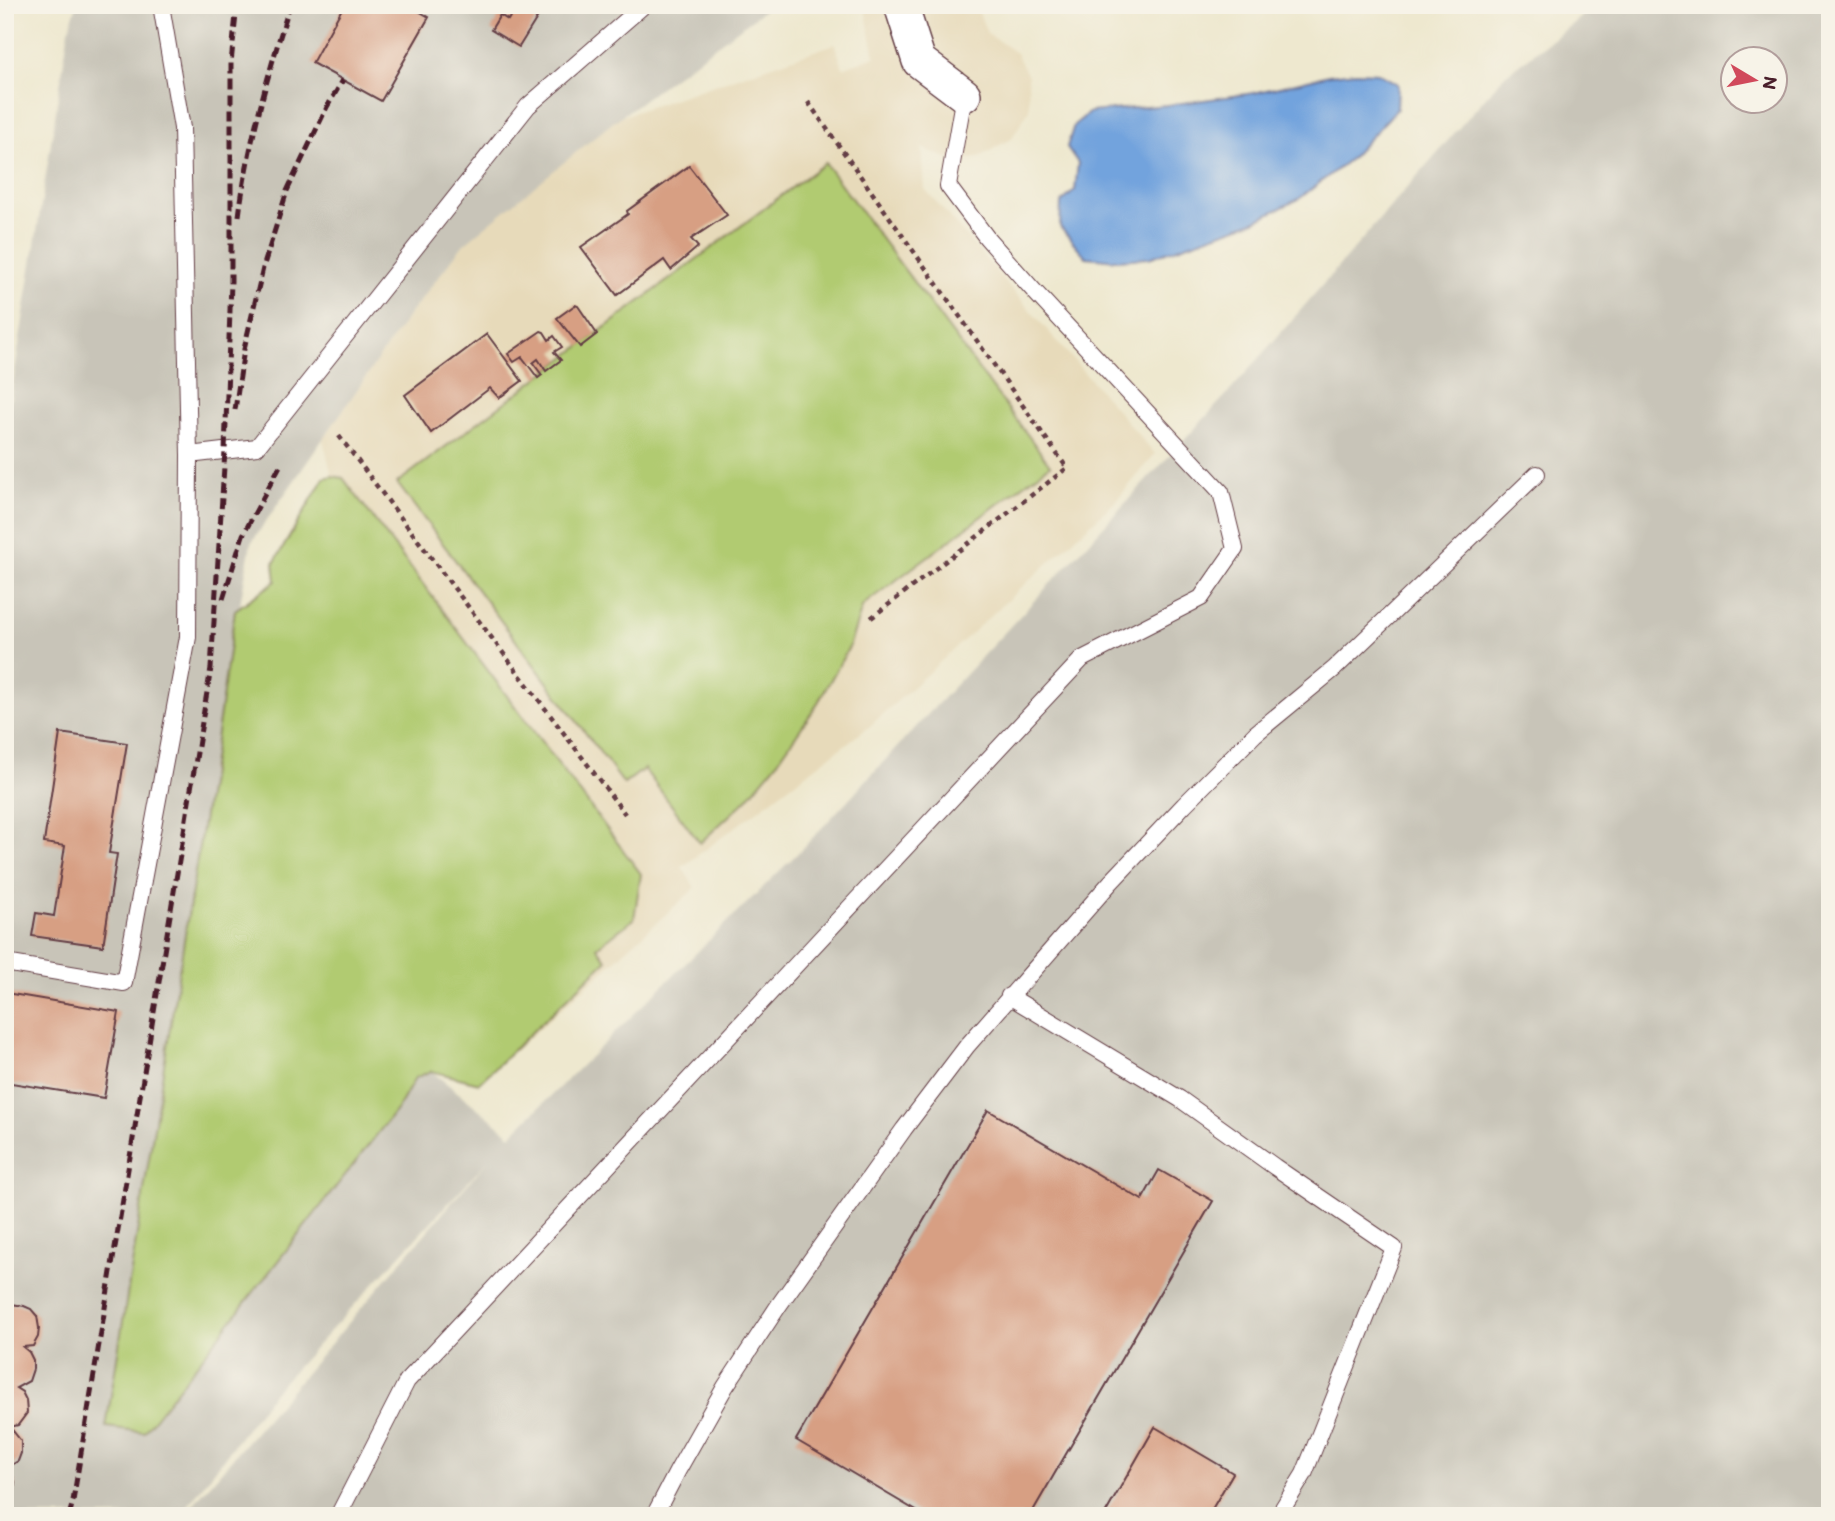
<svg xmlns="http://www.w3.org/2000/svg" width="1835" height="1521" font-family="Itim,sans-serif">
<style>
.built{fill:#e7daba}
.industrial{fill:#c8c4b8;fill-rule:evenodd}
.green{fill:#b1cb71;stroke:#7e754e;stroke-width:2}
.water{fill:#72a3dd;stroke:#5e6184;stroke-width:2}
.building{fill:#d79f83}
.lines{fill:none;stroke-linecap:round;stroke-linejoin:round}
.service-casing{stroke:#633d44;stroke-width:18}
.minor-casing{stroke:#633d44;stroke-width:36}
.path{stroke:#633d44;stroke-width:4.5;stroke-dasharray:5 5;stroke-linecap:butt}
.service{stroke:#fff;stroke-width:16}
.minor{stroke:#fff;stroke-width:33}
.rail{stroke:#4a1f2b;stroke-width:5;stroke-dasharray:10 5;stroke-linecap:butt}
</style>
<rect width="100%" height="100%" fill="#f7f3e8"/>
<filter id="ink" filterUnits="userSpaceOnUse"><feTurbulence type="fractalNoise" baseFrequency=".0143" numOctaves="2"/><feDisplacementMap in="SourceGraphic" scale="14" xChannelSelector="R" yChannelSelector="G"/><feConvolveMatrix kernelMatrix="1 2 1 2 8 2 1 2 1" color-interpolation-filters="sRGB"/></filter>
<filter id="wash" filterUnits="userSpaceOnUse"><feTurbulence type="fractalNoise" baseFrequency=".00686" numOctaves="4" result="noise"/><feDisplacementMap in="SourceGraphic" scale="28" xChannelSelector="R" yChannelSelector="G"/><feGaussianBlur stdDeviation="1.57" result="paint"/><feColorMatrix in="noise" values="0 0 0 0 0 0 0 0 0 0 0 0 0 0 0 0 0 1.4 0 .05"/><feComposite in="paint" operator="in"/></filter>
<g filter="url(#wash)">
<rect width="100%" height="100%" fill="#eee8cf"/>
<!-- built -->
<polygon class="built" points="864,5 976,5 987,33 1016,53 1028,76 1029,110 1012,138 978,158 952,160 922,148 925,189 1155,454 1117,500 870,726 682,867 695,888 479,1083 431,1071 208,776 235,610 276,581 274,563 332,476 323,439 408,316 464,244 599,124 835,44 843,68 875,56"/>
<!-- industrial -->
<path class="industrial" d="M77,5H771L612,123L464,244L408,316L251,543L209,776L431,1071L511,1135L804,847L1232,389L1504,76L1597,5H1830V1516H183L491,1157L273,1393L180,1516H5V434L69,29ZM1734,60H1776V102H1734Z"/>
<!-- green -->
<g class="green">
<polygon points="825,163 1050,465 863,605 849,647 815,708 776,764 746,800 700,843 644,769 624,784 397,483"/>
<polygon points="332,476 343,478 641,874 634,919 597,947 607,960 479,1083 431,1071 415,1078 400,1105 144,1432 106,1427 215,747 235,610 276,581 274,563 324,478"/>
</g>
<!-- water -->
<polygon class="water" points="1356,72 1378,73 1398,84 1397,109 1350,159 1299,199 1254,221 1149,258 1116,260 1086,257 1060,227 1061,203 1075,190 1078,163 1067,147 1074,125 1090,112 1168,105 1254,93 1329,75"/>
<g id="blocks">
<!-- building -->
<g class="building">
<polygon points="344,5 408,5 429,17 381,101 312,63"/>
<polygon points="517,5 545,5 519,47 491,30 500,15 508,20"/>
<polygon points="689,166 727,215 691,239 698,247 671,270 664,260 617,295 581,247 628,214 627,211"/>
<polygon points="575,305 578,306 597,334 580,347 557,318"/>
<polygon points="541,331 544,332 549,340 554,336 562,347 554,352 561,360 546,371 538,359 533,363 542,375 538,378 522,357 514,362 508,354"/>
<polygon points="487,334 522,381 499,398 490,388 431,433 405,395"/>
<polygon points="60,733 127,743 109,853 117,854 103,946 32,936 36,913 54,916 65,846 44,843"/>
<polygon points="6,993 119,1012 104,1098 5,1082"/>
<polygon points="988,1110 1142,1200 1159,1170 1213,1201 1030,1516 925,1516 796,1440"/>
<polygon points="5,1303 24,1306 31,1309 37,1316 39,1328 38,1337 33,1346 23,1347 29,1352 33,1360 33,1369 29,1381 16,1388 22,1392 26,1400 27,1413 18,1425 10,1427 21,1441 21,1453 18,1461 5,1469"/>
<polygon points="1155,1427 1233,1473 1208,1516 1104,1516"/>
<polygon points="5,1469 11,1473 15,1482 12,1502 5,1506"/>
</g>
</g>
</g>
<g filter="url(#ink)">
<use href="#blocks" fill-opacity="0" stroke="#633d44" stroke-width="2"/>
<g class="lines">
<defs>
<g id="service">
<polyline points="189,455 257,447 528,106 644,5"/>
<polyline points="5,963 124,983 188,637 189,455 182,128 161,5"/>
<polyline points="1009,996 1180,1099 1275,1167 1394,1248 1304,1474 1278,1516"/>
<polyline points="338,1516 407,1381 1082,659 1201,598 1235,549 1221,492 1035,292 987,238 948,186 964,95"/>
<polyline points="654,1516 678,1470 725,1387 779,1305 904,1129 967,1046 1110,883 1184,805 1255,734 1334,669 1537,474"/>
</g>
<polyline id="minor" points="901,5 919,61 964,95"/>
</defs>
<!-- service casing -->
<use href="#service" class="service-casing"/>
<!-- minor casing -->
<use href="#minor" class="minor-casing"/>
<!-- path -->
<g class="path">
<polyline points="808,102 1067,468 871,618"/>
<polyline points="339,436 625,814"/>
</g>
<!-- service -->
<use href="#service" class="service"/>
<!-- minor -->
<use href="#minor" class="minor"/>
<!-- rail -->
<g class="rail">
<path d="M239,216C248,144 268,73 290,5"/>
<polyline points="235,410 244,349 263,268 287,191 327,107 343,80"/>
<polyline points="223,599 243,535 282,462"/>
<polyline points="69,1516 73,1501 211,668 225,451 231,282 231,63 237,5"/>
</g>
</g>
</g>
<!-- margin -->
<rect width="1835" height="1521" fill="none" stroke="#f7f3e8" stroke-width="28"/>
<!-- north arrow -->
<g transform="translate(1754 80) rotate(100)"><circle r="33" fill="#f7f3e8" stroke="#b29e9c" stroke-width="2"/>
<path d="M0-5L12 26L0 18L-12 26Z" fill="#d1495b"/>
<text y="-10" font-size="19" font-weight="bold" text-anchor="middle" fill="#4a1f2b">N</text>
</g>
</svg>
